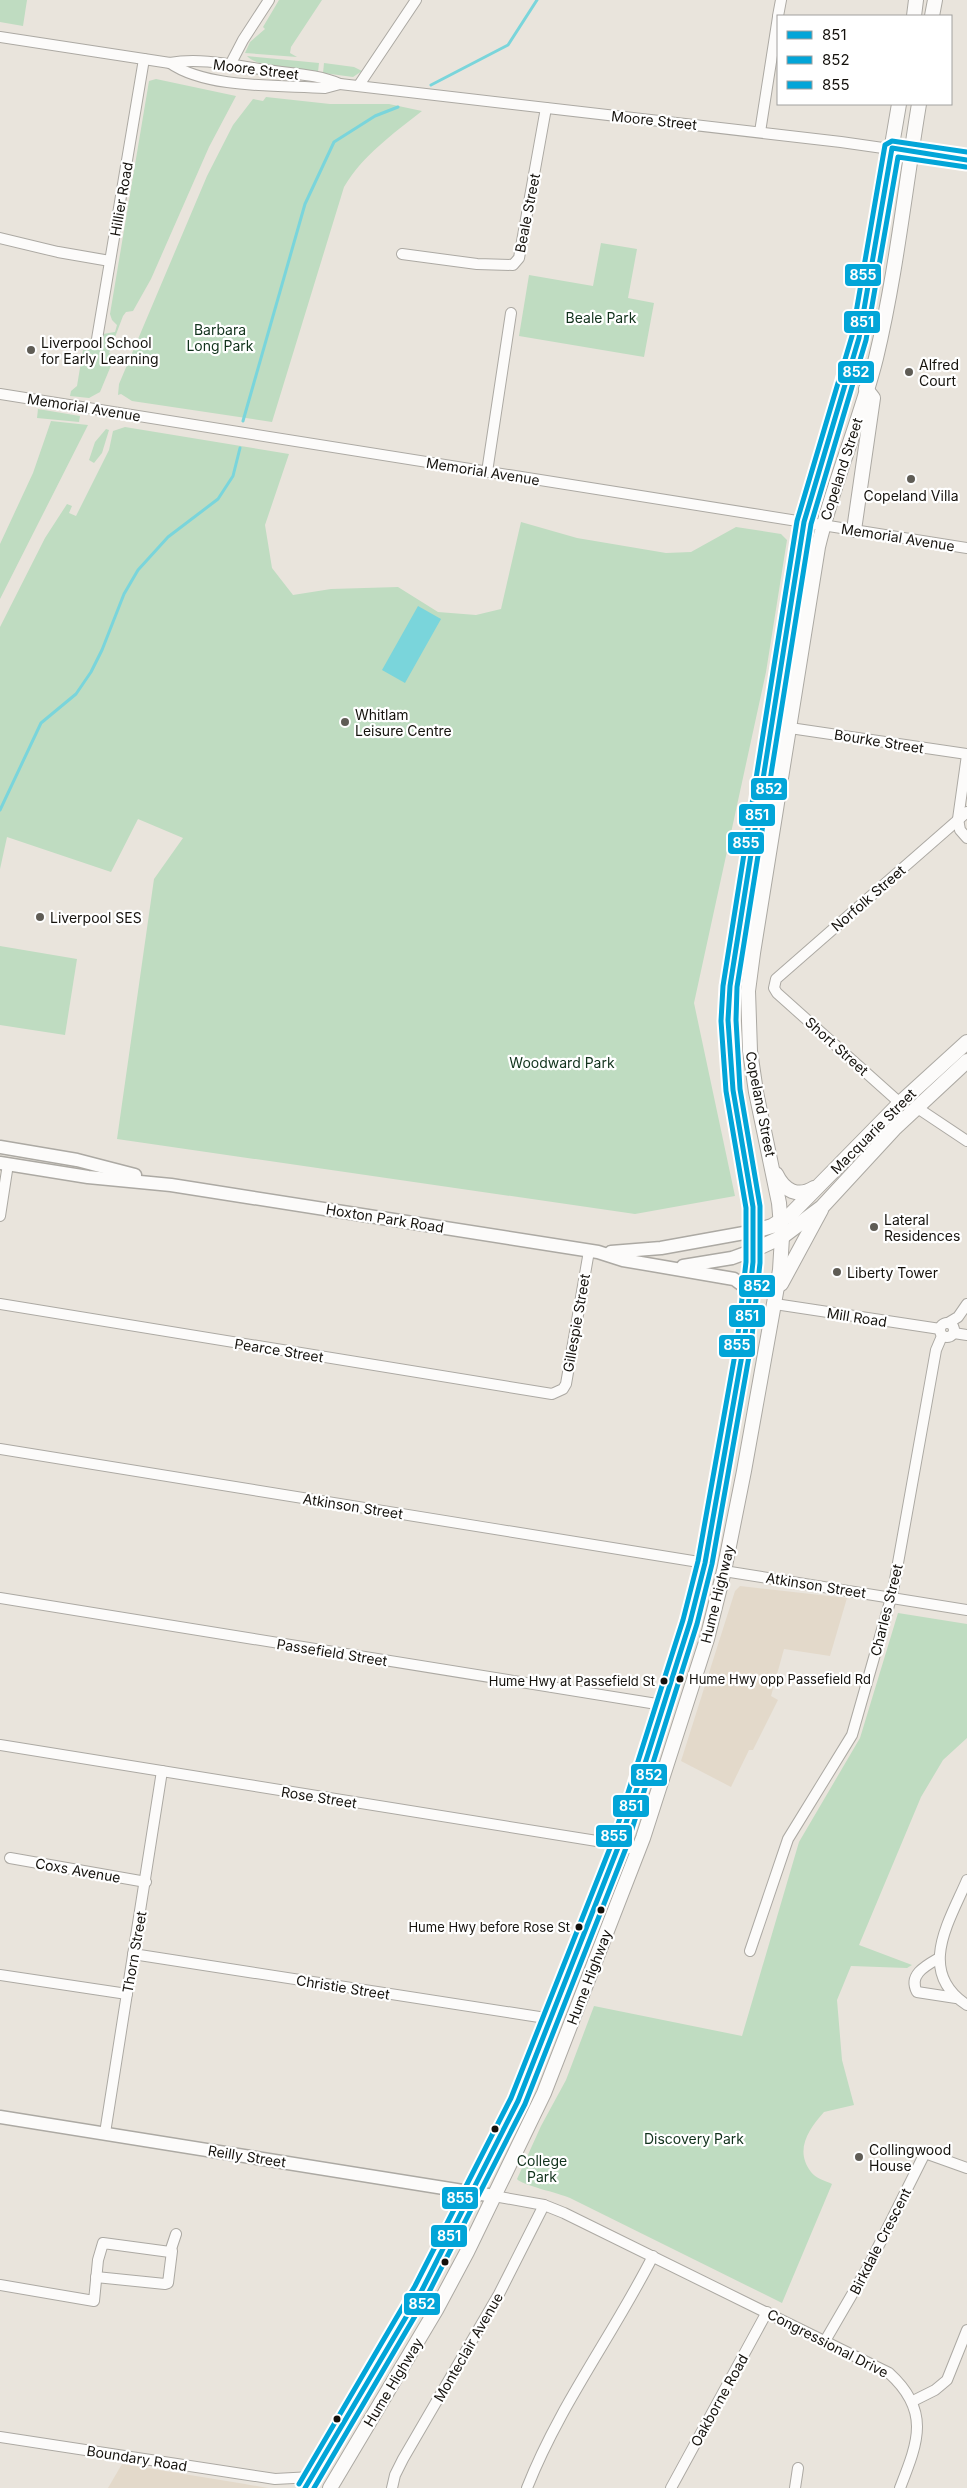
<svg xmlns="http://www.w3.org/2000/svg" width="967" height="2488" font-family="Inter,sans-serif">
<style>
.built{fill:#e3d9ca}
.green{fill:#bfdcc1}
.water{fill:#7ad5db}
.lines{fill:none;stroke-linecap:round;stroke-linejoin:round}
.stream{stroke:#7ad5db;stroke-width:3}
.minor-casing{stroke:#aca9a3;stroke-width:12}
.major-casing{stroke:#aca9a3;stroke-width:15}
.highway-casing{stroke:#aca9a3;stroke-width:16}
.minor{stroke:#fcfbfa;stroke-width:10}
.major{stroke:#fcfbfa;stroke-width:12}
.highway{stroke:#fcfbfa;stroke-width:14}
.bus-1-casing{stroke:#fff;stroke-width:9}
.bus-2-casing{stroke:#fff;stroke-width:9}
.bus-3-casing{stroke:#fff;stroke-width:9}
.bus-1{stroke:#02a5d8;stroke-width:5}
.bus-2{stroke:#02a5d8;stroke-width:5}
.bus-3{stroke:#02a5d8;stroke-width:5}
.poi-dot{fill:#5f5c55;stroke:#fff;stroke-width:2}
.bus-dot{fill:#15120d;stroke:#fff;stroke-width:2}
.labels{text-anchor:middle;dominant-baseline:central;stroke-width:4.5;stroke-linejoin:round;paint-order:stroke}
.bus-label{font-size:13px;fill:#15120d;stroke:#fff;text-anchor:end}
.street-label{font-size:14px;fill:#15120d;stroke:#fff}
.park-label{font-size:14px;fill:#11321c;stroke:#fff}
.poi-label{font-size:14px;fill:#15120d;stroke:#fff;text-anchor:start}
.line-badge{stroke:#fff;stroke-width:2}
.badge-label{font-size:14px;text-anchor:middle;font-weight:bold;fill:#fff}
</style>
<rect width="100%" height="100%" fill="#e9e4dc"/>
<!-- built -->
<g class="built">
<polygon points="740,1586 847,1598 830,1656 784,1649 771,1696 778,1700 753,1750 749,1750 731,1787 681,1761 735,1591"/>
<polygon points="122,2464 239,2483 268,2488 108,2488"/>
</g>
<!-- green -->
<g class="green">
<polygon points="0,0 27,0 23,26 0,22"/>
<polygon points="279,0 322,0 291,47 290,53 297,57 245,53 250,42 265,29 263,27"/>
<path d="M247,56L319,63L318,72C300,70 260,69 247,56Z"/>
<polygon points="324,63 354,67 362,71 353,77 323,73"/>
<polygon points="156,79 236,96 209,147 151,279 133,311 126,312 123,316 109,353 115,356 100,392 89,398 70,396 71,391 77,386 85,338 92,339 92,343 100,344 103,334 115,332 117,325 112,320 110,314 149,81"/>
<path d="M266,97L330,104H389L422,111C393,134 363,155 344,187L272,422L132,401L121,394L118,395L119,384L207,176L233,125L253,99L263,101Z"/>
<polygon points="601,243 637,249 628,298 654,303 644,357 519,336 529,275 593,286"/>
<polygon points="38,409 80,416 79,422 37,418"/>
<polygon points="51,421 88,425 0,599 0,544 33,473"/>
<polygon points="125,427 289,454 265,525 272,568 293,595 331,589 398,587 438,612 476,615 501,609 521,522 577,538 666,553 691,552 736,527 781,534 787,540 766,672 694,1003 735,1196 635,1214 117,1139 154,879 183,838 138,819 111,872 7,837 0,869 0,627 45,538 67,504 72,506 69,513 76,516 109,450 113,431"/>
<polygon points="106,429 109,430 102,453 94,463 89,460 95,442"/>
<polygon points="0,946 77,959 65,1035 0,1025"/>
<path d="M898,1613L967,1624V1738L943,1760L921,1797L859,1945L912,1965L907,1968L851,1966L837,2000L842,2060L854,2105L824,2112C809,2129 794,2150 811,2172C815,2178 826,2181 832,2184L782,2303L570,2198C559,2193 521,2185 517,2179L541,2126L566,2080L594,2006L742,2036L799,1842L860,1738Z"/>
</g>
<!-- water -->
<polygon class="water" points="418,606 441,619 405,683 382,670"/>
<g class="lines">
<!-- stream -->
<g class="stream">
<polyline points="431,85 508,45 537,0"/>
<polyline points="243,421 305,204 334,142 375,116 398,107"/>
<polyline points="0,810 41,723 76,694 91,672 102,650 124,594 138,570 168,537 218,499 233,476 240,448"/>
</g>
<defs>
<g id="minor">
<polyline points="778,16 781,0"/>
<path d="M0,37L170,63C201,57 237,66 267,70C292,74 317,74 340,84L841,142L967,160"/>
<path d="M170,63C207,89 280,85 325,88L340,84"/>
<polyline points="230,65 243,40 269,0"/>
<polyline points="359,85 416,0"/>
<polyline points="760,132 778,17"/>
<polyline points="0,238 58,252 110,261"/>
<polyline points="402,254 477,264 513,265 519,258 546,108"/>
<polyline points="97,339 144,59"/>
<polyline points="0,394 967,548"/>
<polyline points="487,472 511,313"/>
<polyline points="790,728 967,754"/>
<polyline points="967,755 958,819 960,830 967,838"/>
<polyline points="900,1103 777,993 774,988 776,979 967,812"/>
<polyline points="916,1107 967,1141"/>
<polyline points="0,1216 8,1164"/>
<polyline points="0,1304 552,1394 563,1389 566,1384 589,1251"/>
<polyline points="775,1304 940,1329"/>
<circle cx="947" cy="1330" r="7"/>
<polyline points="948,1323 958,1317 967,1304"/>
<polyline points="954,1333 967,1335"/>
<polyline points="0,1449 705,1563"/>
<polyline points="724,1571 967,1610"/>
<polyline points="0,1598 663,1705"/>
<polyline points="0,1745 603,1842 638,1850"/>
<polyline points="10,1858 146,1882"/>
<path d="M967,1880C949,1922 916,1972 967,2005"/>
<polyline points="750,1951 788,1839 852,1735 893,1591 936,1350 942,1336"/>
<polyline points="133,1954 552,2019"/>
<path d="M939,1958C925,1966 908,1975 917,1992L956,1998"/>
<polyline points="0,1975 127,1994"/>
<polyline points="105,2133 162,1771"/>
<path d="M494,2196L544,2205L564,2213L889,2373C931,2411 918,2442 900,2488"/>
<polyline points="96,2277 165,2284 168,2283 172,2251"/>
<polyline points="0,2285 94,2301 98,2260 103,2243 170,2252 176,2234"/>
<polyline points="825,2341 868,2267 925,2153 967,2168"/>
<polyline points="913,2401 935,2390 947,2380 967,2330"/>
<polyline points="0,2437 275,2479 312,2477"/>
<polyline points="392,2488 395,2475 403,2459 499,2294 544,2205"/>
<path d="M527,2488C559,2406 613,2335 653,2256"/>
<polyline points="671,2488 767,2312"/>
<polyline points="795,2488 798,2468"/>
</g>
<g id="major">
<polyline points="0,1147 77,1160 135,1175"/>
<polyline points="0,1163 88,1177 171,1185 598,1252 623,1260 734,1279 745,1287 749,1301"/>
<polyline points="611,1252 661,1248 755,1231"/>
<polyline points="683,1266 732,1258 754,1250"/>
<polyline points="0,2117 494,2196"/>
</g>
<g id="highway">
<polyline points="914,16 916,0"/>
<polyline points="932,16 935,0"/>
<polyline points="854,530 873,398 866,389"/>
<path d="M776,1174C784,1191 798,1198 814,1188"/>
<polyline points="755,1231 772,1226 791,1214 900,1103 967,1042"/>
<polyline points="754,1250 782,1237 822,1207 894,1129 967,1061"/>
<polyline points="781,1284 821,1210"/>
<polyline points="305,2488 422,2290 518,2101 552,2019 619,1845 690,1622 705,1563 744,1344 753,1262 753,1207 736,1113 730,1058 730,986 736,936 804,522 859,338 899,104"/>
<path d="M330,2488L436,2310L467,2252L544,2093L643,1838L707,1639L724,1571L744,1471L780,1270L782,1237L779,1203L756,1092L750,1051L748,991L753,953L818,547C833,483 860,422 876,358C896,275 905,188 919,104"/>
</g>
</defs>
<!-- minor casing -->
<use href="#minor" class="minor-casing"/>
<!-- major casing -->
<use href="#major" class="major-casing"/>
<!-- highway casing -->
<use href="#highway" class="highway-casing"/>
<!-- minor -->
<use href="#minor" class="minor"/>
<!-- major -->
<use href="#major" class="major"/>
<!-- highway -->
<use href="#highway" class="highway"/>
<defs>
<polyline id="bus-1" points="305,2488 422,2290 518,2101 619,1845 690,1622 705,1563 744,1344 753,1262 753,1207 733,1090 728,1020 730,986 804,522 859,338 892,148 967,160"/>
<polyline id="bus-2" points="314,2488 428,2294 525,2104 626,1848 697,1624 712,1564 751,1345 760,1263 760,1206 740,1089 736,1020 737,987 811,524 866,340 898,157 966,167"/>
<polyline id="bus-3" points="299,2484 415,2286 511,2098 612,1843 683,1620 698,1561 737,1343 746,1262 746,1208 726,1091 721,1021 723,986 797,521 852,336 885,145 892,141 967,152"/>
</defs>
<!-- bus-1 casing -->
<use href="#bus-1" class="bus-1-casing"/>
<!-- bus-2 casing -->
<use href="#bus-2" class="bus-2-casing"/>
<!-- bus-3 casing -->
<use href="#bus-3" class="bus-3-casing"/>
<!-- bus-1 -->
<use href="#bus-1" class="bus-1"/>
<!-- bus-2 -->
<use href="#bus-2" class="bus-2"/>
<!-- bus-3 -->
<use href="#bus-3" class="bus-3"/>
</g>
<!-- markers -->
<g class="poi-dot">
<circle cx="31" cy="350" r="5"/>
<circle cx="909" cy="372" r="5"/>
<circle cx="911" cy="479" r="5"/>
<circle cx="345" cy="722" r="5"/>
<circle cx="40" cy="917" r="5"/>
<circle cx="874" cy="1227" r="5"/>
<circle cx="837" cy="1272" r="5"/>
<circle cx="859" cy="2157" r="5"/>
</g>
<g class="bus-dot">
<circle cx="680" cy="1679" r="4.5"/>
<circle cx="664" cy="1681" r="4.5"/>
<circle cx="601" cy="1910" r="4.5"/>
<circle cx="579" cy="1927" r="4.5"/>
<circle cx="495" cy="2129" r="4.5"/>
<circle cx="445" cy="2262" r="4.5"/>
<circle cx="337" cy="2419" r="4.5"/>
</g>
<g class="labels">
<!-- bus labels -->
<g class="bus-label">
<text x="689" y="1679" text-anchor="start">Hume Hwy opp Passefield Rd</text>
<text x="655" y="1681">Hume Hwy at Passefield St</text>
<text x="570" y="1927">Hume Hwy before Rose St</text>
</g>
<!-- street labels -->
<g class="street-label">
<text transform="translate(256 69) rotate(7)">Moore Street</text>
<text transform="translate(654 120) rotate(6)">Moore Street</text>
<text transform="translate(121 199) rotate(-80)">Hillier Road</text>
<text transform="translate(527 213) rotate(-79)">Beale Street</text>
<text transform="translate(84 407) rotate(9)">Memorial Avenue</text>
<text transform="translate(841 469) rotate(-72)">Copeland Street</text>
<text transform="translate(483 471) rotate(9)">Memorial Avenue</text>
<text transform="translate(898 537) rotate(9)">Memorial Avenue</text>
<text transform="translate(879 741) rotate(9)">Bourke Street</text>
<text transform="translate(868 898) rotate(-41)">Norfolk Street</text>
<text transform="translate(837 1046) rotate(42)">Short Street</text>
<text transform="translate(761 1104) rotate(79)">Copeland Street</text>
<text transform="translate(873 1131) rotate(-45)">Macquarie Street</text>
<text transform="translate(385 1218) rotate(9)">Hoxton Park Road</text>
<text transform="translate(857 1317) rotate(9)">Mill Road</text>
<text transform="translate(576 1323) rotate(-80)">Gillespie Street</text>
<text transform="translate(279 1350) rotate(9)">Pearce Street</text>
<text transform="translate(353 1506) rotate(9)">Atkinson Street</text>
<text transform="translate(816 1585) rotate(9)">Atkinson Street</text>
<text transform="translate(717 1594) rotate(-76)">Hume Highway</text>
<text transform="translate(886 1610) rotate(-76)">Charles Street</text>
<text transform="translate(332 1652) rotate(9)">Passefield Street</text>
<text transform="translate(319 1797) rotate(9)">Rose Street</text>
<text transform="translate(78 1870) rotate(10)">Coxs Avenue</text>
<text transform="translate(134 1952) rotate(-80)">Thorn Street</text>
<text transform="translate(589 1977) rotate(-69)">Hume Highway</text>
<text transform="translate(343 1987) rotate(9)">Christie Street</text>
<text transform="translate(247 2156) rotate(9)">Reilly Street</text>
<text transform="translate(880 2241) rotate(-63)">Birkdale Crescent</text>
<text transform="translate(828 2343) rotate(27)">Congressional Drive</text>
<text transform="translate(468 2347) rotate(-60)">Monteclair Avenue</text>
<text transform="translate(393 2382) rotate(-59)">Hume Highway</text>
<text transform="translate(719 2400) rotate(-61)">Oakborne Road</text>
<text transform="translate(137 2458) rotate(9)">Boundary Road</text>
</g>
<!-- park labels -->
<g class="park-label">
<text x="601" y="317">Beale Park</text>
<text x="220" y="329">Barbara<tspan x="220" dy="16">Long Park</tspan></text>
<text x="562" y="1062">Woodward Park</text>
<text x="694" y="2138">Discovery Park</text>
<text x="542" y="2160">College<tspan x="542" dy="16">Park</tspan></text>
</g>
<!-- poi labels -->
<g class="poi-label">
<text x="41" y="342">Liverpool School<tspan x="41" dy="16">for Early Learning</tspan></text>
<text x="919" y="364">Alfred<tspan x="919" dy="16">Court</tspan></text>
<text x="911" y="495" text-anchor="middle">Copeland Villa</text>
<text x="355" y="714">Whitlam<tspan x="355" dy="16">Leisure Centre</tspan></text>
<text x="50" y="917">Liverpool SES</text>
<text x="884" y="1219">Lateral<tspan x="884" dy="16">Residences</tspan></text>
<text x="847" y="1272">Liberty Tower</text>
<text x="869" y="2149">Collingwood<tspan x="869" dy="16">House</tspan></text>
</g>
</g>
<g class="line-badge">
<rect x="844" y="263" width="38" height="24" rx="5" fill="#02a5d8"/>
<rect x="843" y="310" width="38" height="24" rx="5" fill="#02a5d8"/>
<rect x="837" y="360" width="38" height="24" rx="5" fill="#02a5d8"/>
<rect x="750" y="777" width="38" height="24" rx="5" fill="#02a5d8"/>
<rect x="738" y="803" width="38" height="24" rx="5" fill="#02a5d8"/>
<rect x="727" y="831" width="38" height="24" rx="5" fill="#02a5d8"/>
<rect x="738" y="1274" width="38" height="24" rx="5" fill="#02a5d8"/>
<rect x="728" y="1304" width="38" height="24" rx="5" fill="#02a5d8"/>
<rect x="718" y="1334" width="38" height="24" rx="5" fill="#02a5d8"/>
<rect x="630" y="1763" width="38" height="24" rx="5" fill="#02a5d8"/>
<rect x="612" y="1794" width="38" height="24" rx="5" fill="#02a5d8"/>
<rect x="595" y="1824" width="38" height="24" rx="5" fill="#02a5d8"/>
<rect x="441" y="2186" width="38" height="24" rx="5" fill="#02a5d8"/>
<rect x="430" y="2224" width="38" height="24" rx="5" fill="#02a5d8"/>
<rect x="403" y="2292" width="38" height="24" rx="5" fill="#02a5d8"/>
</g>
<g class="badge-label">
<text x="863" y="280">855</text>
<text x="862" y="327">851</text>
<text x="856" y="377">852</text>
<text x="769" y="794">852</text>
<text x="757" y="820">851</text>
<text x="746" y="848">855</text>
<text x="757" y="1291">852</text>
<text x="747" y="1321">851</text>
<text x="737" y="1350">855</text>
<text x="649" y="1780">852</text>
<text x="631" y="1811">851</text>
<text x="614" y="1841">855</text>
<text x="460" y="2203">855</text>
<text x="449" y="2241">851</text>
<text x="422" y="2309">852</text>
</g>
<!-- legend -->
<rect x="777" y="15" width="175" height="90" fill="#ffffff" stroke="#a1a09e"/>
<rect x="787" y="31" width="25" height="8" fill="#02a5d8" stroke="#a1a09e"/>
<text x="822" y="40" font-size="15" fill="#15120d">851</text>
<rect x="787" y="56" width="25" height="8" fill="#02a5d8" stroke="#a1a09e"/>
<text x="822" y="65" font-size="15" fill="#15120d">852</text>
<rect x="787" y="81" width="25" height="8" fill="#02a5d8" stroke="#a1a09e"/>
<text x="822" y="90" font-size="15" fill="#15120d">855</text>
</svg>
